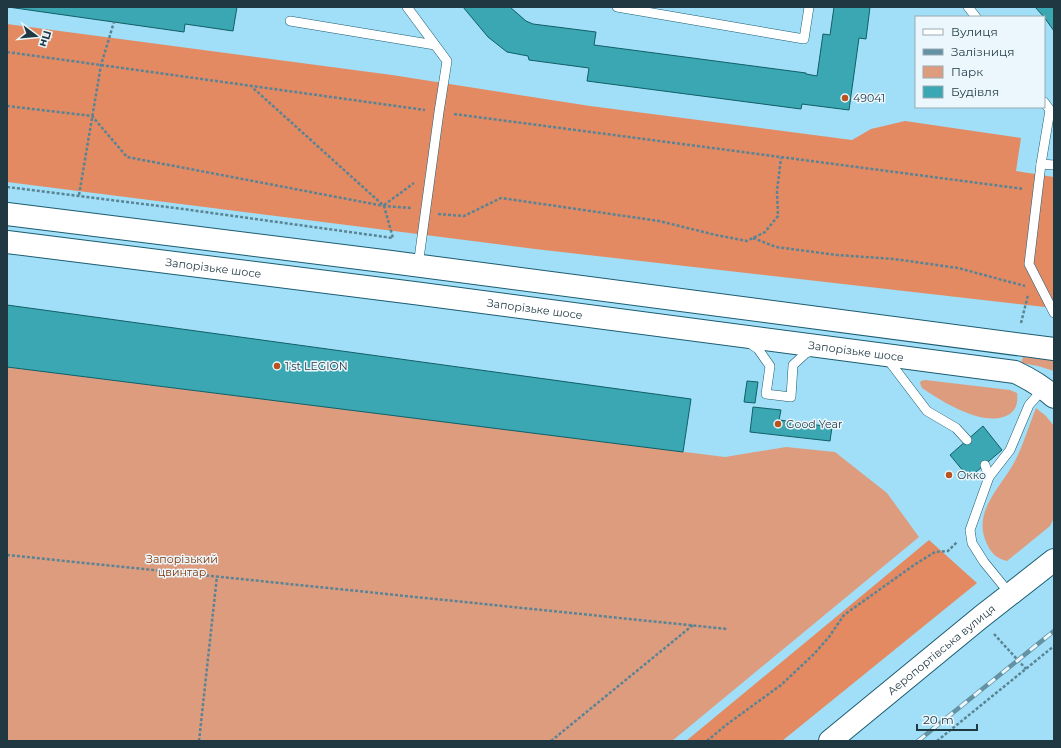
<svg xmlns="http://www.w3.org/2000/svg" width="1061" height="748" font-family="Montserrat,sans-serif">
<style>
.green{fill:#de9c7f}
.forest{fill:#e38a63}
.building{fill:#3ba7b2;stroke:#0f5f66}
.lines{fill:none;stroke-linecap:round;stroke-linejoin:round}
.service-casing{stroke:#1c5c71;stroke-width:10}
.primary-casing{stroke:#1c5c71;stroke-width:24}
.path{stroke:#5a8494;stroke-width:2.5;stroke-dasharray:3 2;stroke-linecap:butt}
.service{stroke:#fff;stroke-width:9}
.primary{stroke:#fff;stroke-width:22}
.rail-casing{stroke:#6492a3;stroke-width:4.5}
.rail{stroke:#ebf7fc;stroke-width:3;stroke-dasharray:9;stroke-linecap:butt}
.poi-dot{fill:#b85320;stroke:#ebf7fc;stroke-width:1.5}
.labels{text-anchor:middle;dominant-baseline:central;stroke-width:3;stroke-linejoin:round;paint-order:stroke}
.poi-label{font-size:11px;fill:#1f3842;stroke:#ebf7fc;text-anchor:start}
.street-label{font-size:11px;fill:#1f3842;stroke:#ebf7fc}
.park-label{font-size:11px;fill:#803000;stroke:#ebf7fc}
</style>
<rect width="100%" height="100%" fill="#a0dff7"/>
<!-- green -->
<g class="green">
<polygon points="1023,357 1054,360 1054,371 1038,366 1021,363"/>
<polygon points="7,367 725,457 786,447 835,452 887,493 919,537 672,741 7,741"/>
<path d="M925,380L1010,390L1017,393C1018,401 1017,408 1011,413C988,431 941,401 922,388L920,383L921,381Z"/>
<path d="M1036,408L1046,416L1054,426V518L1050,526L1007,561C997,559 991,553 987,544C971,511 1002,487 1016,459C1024,443 1029,425 1036,408Z"/>
</g>
<!-- forest -->
<g class="forest">
<polygon points="7,24 392,75 590,106 852,140 871,129 905,121 1021,138 1016,171 1054,177 1054,308 535,249 7,182"/>
<polygon points="929,540 977,583 782,741 686,741"/>
</g>
<!-- building -->
<g class="building">
<polygon points="8,7 237,7 233,31 185,24 184,32"/>
<polygon points="463,7 510,7 526,21 533,24 596,32 594,45 806,73 806,74 817,76 823,34 830,35 834,7 870,7 866,39 859,38 849,110 802,104 801,109 587,81 589,68 529,60 528,56 507,52 488,37"/>
<polygon points="1035,7 1054,7 1054,31 1044,17"/>
<polygon points="7,305 691,399 683,452 7,367"/>
<polygon points="747,381 758,382 755,403 744,402"/>
<polygon points="753,407 781,410 779,420 832,427 830,441 750,432"/>
<polygon points="983,426 1002,450 969,478 950,455"/>
</g>
<g class="lines">
<defs>
<g id="service">
<polyline points="407,7 447,61 439,112 418,266"/>
<polyline points="617,7 804,39 809,7"/>
<polyline points="968,7 976,17"/>
<polyline points="290,21 435,45"/>
<polyline points="1044,102 1050,110 1041,164 1029,264 1054,313"/>
<polyline points="1041,164 1054,165"/>
<polyline points="748,342 758,349 770,366 766,394 791,397 793,365 806,353 814,350"/>
<polyline points="886,357 927,411 956,428 967,440"/>
<polyline points="985,465 989,477"/>
<polyline points="1010,594 984,562 972,543 970,530 989,477 1010,450 1029,405 1044,388"/>
</g>
<g id="primary">
<polyline points="7,214 391,262 1054,349"/>
<path id="s1" d="M7,242L414,293L1015,372C1030,379 1042,386 1054,397"/>
<path id="s2" d="M830,741L981,617L1054,560"/>
</g>
</defs>
<!-- service casing -->
<use href="#service" class="service-casing"/>
<!-- primary casing -->
<use href="#primary" class="primary-casing"/>
<!-- path -->
<g class="path">
<polyline points="7,52 425,110"/>
<polyline points="7,106 92,116 127,157 384,206 411,208"/>
<polyline points="454,114 1024,189"/>
<polyline points="7,187 183,209 393,238 384,206 252,87"/>
<polyline points="79,195 101,65 114,22"/>
<polyline points="384,205 414,183"/>
<polyline points="438,214 464,216 501,198 659,221 716,235 747,241 765,232 778,216 777,191 781,158"/>
<polyline points="753,238 776,247 837,255 894,259 958,268 1025,286"/>
<polyline points="1021,323 1028,295"/>
<polyline points="7,555 727,629"/>
<polyline points="994,634 1026,669"/>
<polyline points="199,741 217,576"/>
<polyline points="551,741 693,625"/>
<polyline points="707,741 726,725 781,685 814,654 829,637 844,615 914,565 935,552 948,551 957,542"/>
<polyline points="937,741 1054,646"/>
</g>
<!-- service -->
<use href="#service" class="service"/>
<!-- primary -->
<use href="#primary" class="primary"/>
<defs>
<polyline id="rail" points="918,741 1054,631"/>
</defs>
<!-- rail casing -->
<use href="#rail" class="rail-casing"/>
<!-- rail -->
<use href="#rail" class="rail"/>
</g>
<!-- markers -->
<g class="poi-dot">
<circle cx="845" cy="98" r="4"/>
<circle cx="277" cy="366" r="4"/>
<circle cx="778" cy="424" r="4"/>
<circle cx="949" cy="475" r="4"/>
</g>
<g class="labels">
<!-- poi labels -->
<g class="poi-label">
<text x="853" y="98">49041</text>
<text x="285" y="366">1'st LEGION</text>
<text x="786" y="424">Good Year</text>
<text x="957" y="475">Окко</text>
</g>
<!-- street labels -->
<g class="street-label">
<text stroke="none"><textPath href="#s1" startOffset="208">Запорізьке шосе</textPath></text>
<text stroke="none"><textPath href="#s1" startOffset="532">Запорізьке шосе</textPath></text>
<text stroke="none"><textPath href="#s1" startOffset="856">Запорізьке шосе</textPath></text>
<text stroke="none"><textPath href="#s2" startOffset="144">Аеропортівська вулиця</textPath></text>
</g>
<!-- park labels -->
<g class="park-label">
<text x="182" y="559">Запорізький<tspan x="182" dy="13">цвинтар</tspan></text>
</g>
</g>
<!-- border -->
<rect width="1061" height="748" fill="none" stroke="#1f3842" stroke-width="16"/>
<!-- legend -->
<rect x="915" y="16" width="130" height="92" fill="#ebf7fc" stroke="#99abb2"/>
<rect x="923" y="29" width="20" height="6" fill="#ffffff" stroke="#99abb2"/>
<text x="951" y="36" font-size="12" fill="#1f3842">Вулиця</text>
<rect x="923" y="49" width="20" height="6" fill="#6492a3" stroke="#99abb2"/>
<text x="951" y="56" font-size="12" fill="#1f3842">Залізниця</text>
<rect x="923" y="66" width="20" height="12" fill="#de9c7f" stroke="#99abb2"/>
<text x="951" y="76" font-size="12" fill="#1f3842">Парк</text>
<rect x="923" y="86" width="20" height="12" fill="#3ba7b2" stroke="#99abb2"/>
<text x="951" y="96" font-size="12" fill="#1f3842">Будівля</text>
<!-- north arrow -->
<g transform="translate(36 36) rotate(106)" stroke="#ebf7fc" stroke-width="3" paint-order="stroke">
<path d="M0-3L7 15L0 10L-7 15Z" fill="#1f3842"/>
<text y="-6" font-size="11" font-weight="bold" text-anchor="middle" fill="#1f3842">Пн</text>
</g>
<!-- scale -->
<path d="M917 724v6h60v-6" fill="none" stroke="#1f3842" stroke-width="2"/>
<text x="923" y="724" font-size="12" fill="#1f3842" stroke="#ebf7fc" stroke-width="3" paint-order="stroke">20 m</text>
</svg>
